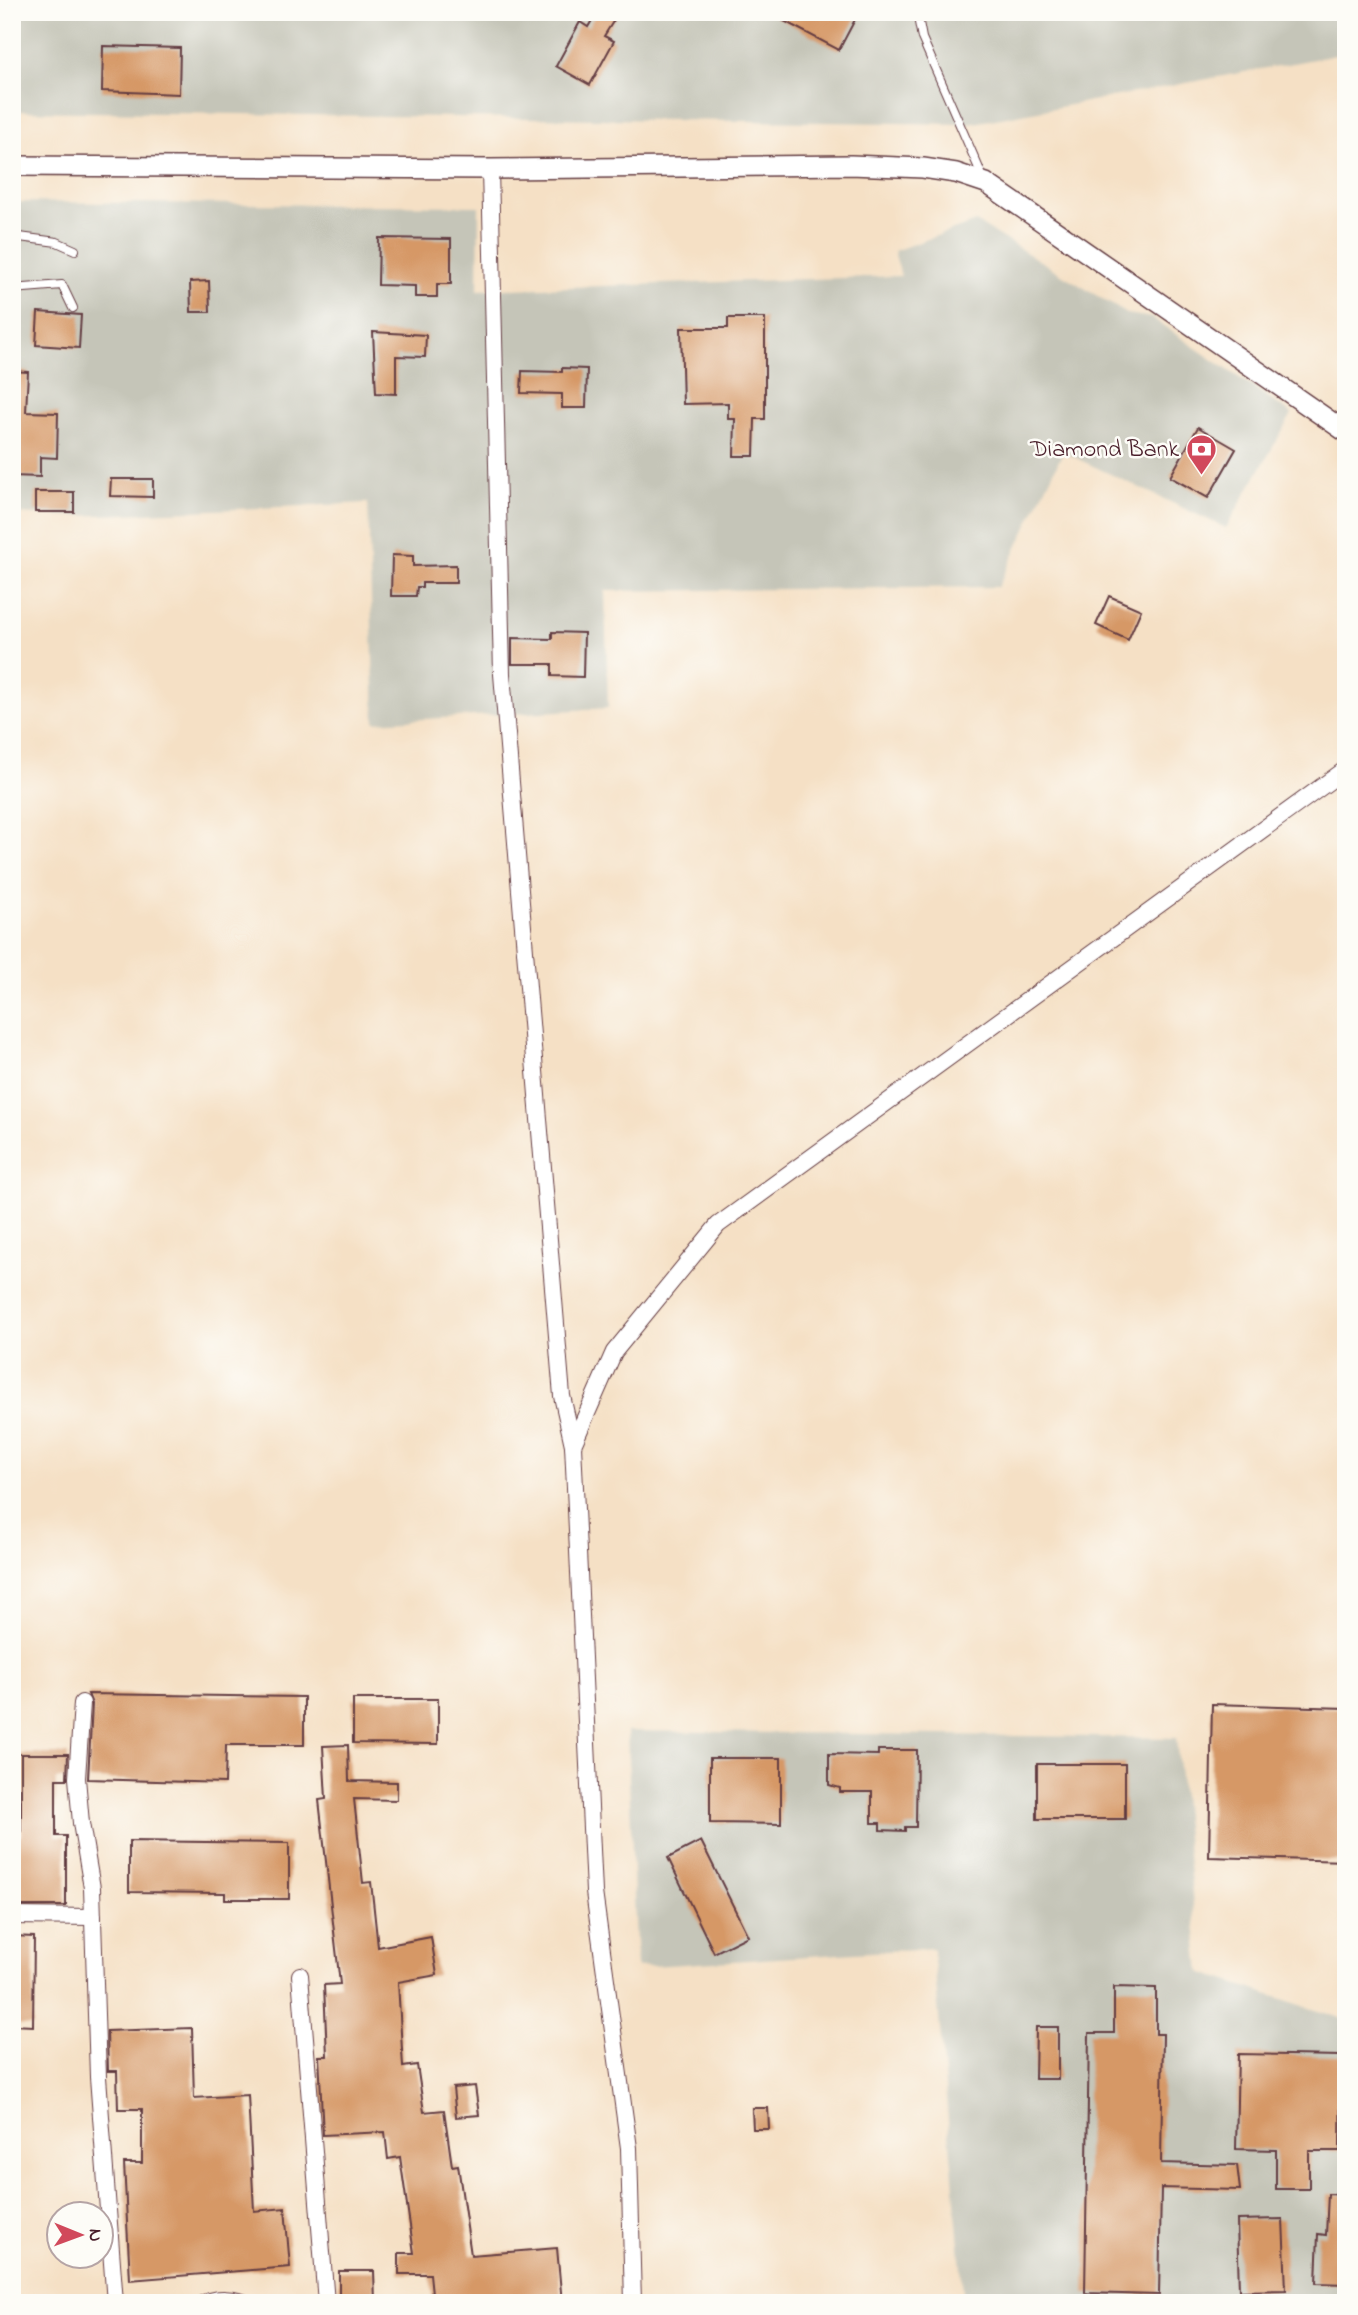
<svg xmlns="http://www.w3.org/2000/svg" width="1358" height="2315" font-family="'Indie Flower',sans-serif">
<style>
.industrial{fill:#c5c5b8}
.building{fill:#d69866}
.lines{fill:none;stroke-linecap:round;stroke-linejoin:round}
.service-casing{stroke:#643c42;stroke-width:10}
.minor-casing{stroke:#643c42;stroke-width:18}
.tertiary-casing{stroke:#643c42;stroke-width:22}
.service{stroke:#fff;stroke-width:8}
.minor{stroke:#fff;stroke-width:16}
.tertiary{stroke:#fff;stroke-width:19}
.labels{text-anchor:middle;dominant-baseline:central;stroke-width:5;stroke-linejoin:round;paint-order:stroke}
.poi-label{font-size:24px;fill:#4a1f2b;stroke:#fdfcf7;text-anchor:end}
</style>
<rect width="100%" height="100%" fill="#fdfcf7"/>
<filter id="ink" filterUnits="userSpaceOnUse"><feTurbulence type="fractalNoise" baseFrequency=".0143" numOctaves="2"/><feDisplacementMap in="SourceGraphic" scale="14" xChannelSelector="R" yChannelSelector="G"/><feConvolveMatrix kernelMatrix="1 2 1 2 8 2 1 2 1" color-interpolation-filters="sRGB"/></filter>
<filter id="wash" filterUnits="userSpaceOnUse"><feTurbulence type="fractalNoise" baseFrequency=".00686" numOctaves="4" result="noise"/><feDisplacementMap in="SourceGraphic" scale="28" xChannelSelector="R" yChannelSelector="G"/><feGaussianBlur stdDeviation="1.57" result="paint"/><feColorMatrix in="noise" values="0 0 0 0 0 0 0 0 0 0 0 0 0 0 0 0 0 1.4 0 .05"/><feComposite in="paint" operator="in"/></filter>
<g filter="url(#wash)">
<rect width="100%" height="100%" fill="#f5e0c5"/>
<!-- industrial -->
<g class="industrial">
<polygon points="12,12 1346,12 1346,53 969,124 12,111"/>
<polygon points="12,202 479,206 478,290 901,276 894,251 976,222 1127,314 1152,318 1292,414 1226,528 1063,452 998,587 605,591 608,708 375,722 368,503 77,516 12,514"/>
<polygon points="627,1731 1176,1738 1200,1972 1346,2020 1346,2303 964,2303 933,1948 637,1967"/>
</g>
<g id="blocks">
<!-- building -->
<g class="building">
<polygon points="597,12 619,12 604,36 614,41 590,85 556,66 580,22 588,27"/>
<polygon points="767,12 859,12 839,50"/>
<polygon points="103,46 180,48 179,94 102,91"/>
<polygon points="379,238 451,239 451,284 437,284 437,297 415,297 415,286 378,285"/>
<polygon points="209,281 210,312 191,312 190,282"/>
<polygon points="38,312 81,315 79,348 36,345"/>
<polygon points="728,318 765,318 765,419 755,419 754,456 734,456 735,419 728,419 728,403 683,404 681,328 728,328"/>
<polygon points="373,332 426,335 425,357 396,356 396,394 376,393"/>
<polygon points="562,368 587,369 586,408 562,408 562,394 521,393 522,371 562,372"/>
<polygon points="12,371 28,372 26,412 58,413 57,458 40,457 40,477 12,476"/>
<polygon points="1198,427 1236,449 1208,498 1170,477"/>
<polygon points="111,479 153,479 153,497 110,496"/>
<rect x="35" y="492" width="39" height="20"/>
<polygon points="392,555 413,556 413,566 456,565 456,583 422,583 422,587 417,587 416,596 391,596"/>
<polygon points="1109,596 1141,610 1128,640 1096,625"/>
<polygon points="552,632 584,633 583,677 552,676 552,664 512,664 512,638 552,639"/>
<polygon points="88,1694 304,1697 304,1745 226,1745 225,1783 88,1779 92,1704"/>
<polygon points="353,1699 438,1699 438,1744 353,1743"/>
<polygon points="1212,1704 1346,1708 1346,1861 1209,1857"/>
<polygon points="348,1745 349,1781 397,1782 397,1800 354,1799 363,1883 371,1882 378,1947 431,1937 437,1975 398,1982 403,2067 417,2065 424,2112 444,2110 452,2166 458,2165 471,2255 557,2248 562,2303 433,2303 430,2274 399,2274 399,2253 414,2253 400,2157 388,2159 385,2132 323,2135 319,2056 327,2056 324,1985 340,1984 319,1800 326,1799 323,1746"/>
<polygon points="878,1750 917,1750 916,1827 905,1827 905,1831 880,1830 880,1823 872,1823 872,1792 840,1792 840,1788 829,1785 829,1754 878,1755"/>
<polygon points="21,1754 68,1754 67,1779 56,1779 56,1836 66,1836 66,1906 12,1906 12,1836 21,1836"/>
<polygon points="710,1758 781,1758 781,1824 710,1823"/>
<rect x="1037" y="1764" width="88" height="55"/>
<polygon points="129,1841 289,1843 289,1899 225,1899 225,1893 129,1892"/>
<polygon points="701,1841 748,1936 714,1953 668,1858"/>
<polygon points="12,1936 34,1937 33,2026 12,2025"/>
<polygon points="1114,1987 1156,1988 1156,2034 1163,2034 1161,2163 1237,2165 1240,2190 1161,2188 1159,2295 1085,2293 1089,2033 1114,2033"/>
<polygon points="1036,2027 1058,2027 1058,2079 1035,2079"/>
<polygon points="192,2028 194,2098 248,2095 254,2211 285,2208 290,2267 130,2280 124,2163 142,2163 142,2109 118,2109 117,2071 108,2071 107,2031"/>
<polygon points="1238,2054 1341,2056 1340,2151 1309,2151 1309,2189 1276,2189 1276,2150 1236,2149"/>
<polygon points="475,2086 479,2115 456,2117 453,2088"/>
<polygon points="752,2108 768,2108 769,2129 753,2129"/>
<polygon points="1328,2194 1346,2195 1346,2284 1316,2283 1318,2234 1326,2235"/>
<polygon points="1283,2219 1286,2290 1239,2291 1237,2220"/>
<polygon points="339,2271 374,2271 375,2303 339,2303"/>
</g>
</g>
</g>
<g filter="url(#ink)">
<use href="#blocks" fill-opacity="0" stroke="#643c42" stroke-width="2"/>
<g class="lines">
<defs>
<g id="service">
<polyline points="917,12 922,38 984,180"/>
<polyline points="12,236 57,242 75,250"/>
<polyline points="12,289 62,285 73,308"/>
<path d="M197,2303C212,2291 239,2294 256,2303"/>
</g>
<g id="minor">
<polyline points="490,169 502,674 562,1396 573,1445 594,1892 629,2148 633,2303"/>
<polyline points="573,1445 614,1352 718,1225 1346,769"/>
<polyline points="82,1703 77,1778 81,1823 92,1888 98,2077 115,2303"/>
<polyline points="12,1916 93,1917"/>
<polyline points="300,1975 326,2303"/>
</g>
<polyline id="tertiary" points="12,166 490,169 851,165 923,168 956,173 986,183 1346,432"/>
</defs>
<!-- service casing -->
<use href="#service" class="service-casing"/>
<!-- minor casing -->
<use href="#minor" class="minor-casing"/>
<!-- tertiary casing -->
<use href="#tertiary" class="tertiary-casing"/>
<!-- service -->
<use href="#service" class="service"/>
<!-- minor -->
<use href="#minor" class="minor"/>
<!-- tertiary -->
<use href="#tertiary" class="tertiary"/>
</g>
</g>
<!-- icons -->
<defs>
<symbol id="bank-pin" viewBox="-11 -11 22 30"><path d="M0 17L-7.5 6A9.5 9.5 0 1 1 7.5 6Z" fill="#d1495b" stroke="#fdfcf7"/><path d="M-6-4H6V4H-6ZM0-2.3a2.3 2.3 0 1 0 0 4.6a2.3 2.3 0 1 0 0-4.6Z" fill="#fff"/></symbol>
</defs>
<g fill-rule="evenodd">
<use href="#bank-pin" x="1184" y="432" width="35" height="47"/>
</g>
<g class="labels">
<!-- poi labels -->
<g class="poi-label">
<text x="1179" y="450">Diamond Bank</text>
</g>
</g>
<!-- margin -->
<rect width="1358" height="2315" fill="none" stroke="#fdfcf7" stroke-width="42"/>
<!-- north arrow -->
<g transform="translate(80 2235) rotate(91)"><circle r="33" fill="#fdfcf7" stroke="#b5a4a5" stroke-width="2"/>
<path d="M0-5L12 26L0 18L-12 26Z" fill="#d1495b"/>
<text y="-10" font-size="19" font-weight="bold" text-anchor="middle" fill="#4a1f2b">N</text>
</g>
</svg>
